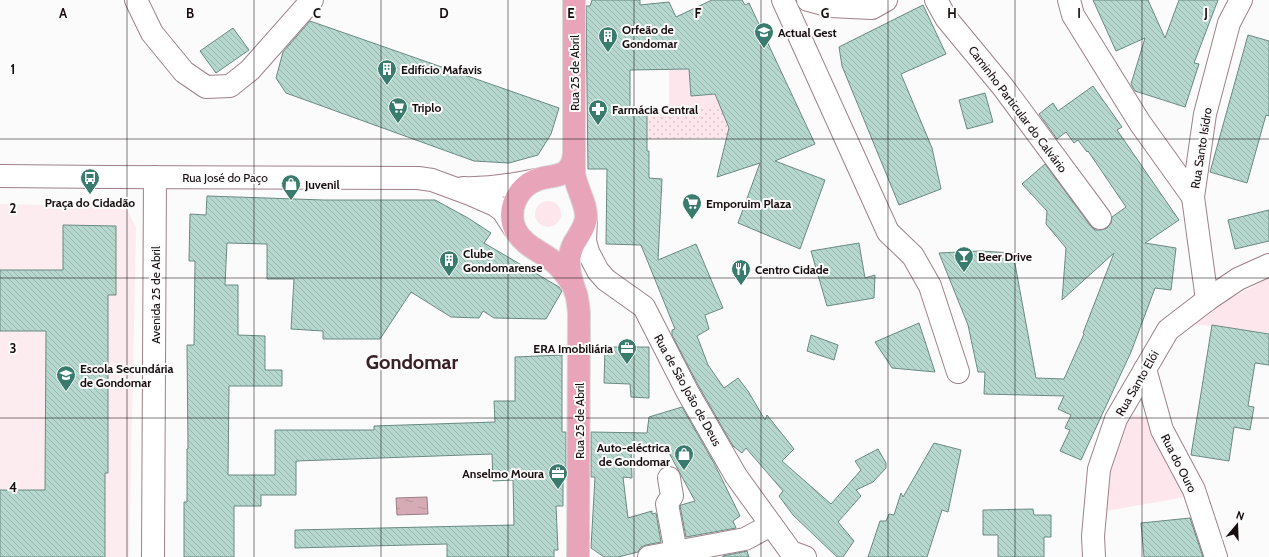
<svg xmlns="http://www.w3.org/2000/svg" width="1269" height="557" font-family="Cabin,sans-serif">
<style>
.built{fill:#fcebef}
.grass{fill:url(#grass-dots)}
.green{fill:#fee7ec}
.water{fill:url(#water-ripples);stroke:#9d7c84}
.building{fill:url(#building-back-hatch);stroke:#6a8a82}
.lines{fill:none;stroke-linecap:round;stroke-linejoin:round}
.minor-casing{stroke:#9f8188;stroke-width:24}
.major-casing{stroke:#dad8d9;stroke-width:24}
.minor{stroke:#fff;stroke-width:22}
.major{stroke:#e8a5b9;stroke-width:22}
.grid{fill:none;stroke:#180e10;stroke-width:1;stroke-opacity:0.55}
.labels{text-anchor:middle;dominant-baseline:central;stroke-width:4;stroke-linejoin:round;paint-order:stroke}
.poi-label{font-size:12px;font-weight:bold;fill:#180e10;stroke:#fbfbfb;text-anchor:start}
.street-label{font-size:12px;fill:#180e10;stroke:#fbfbfb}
.town-label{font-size:20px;font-weight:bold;fill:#392128;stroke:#fbfbfb}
.grid-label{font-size:13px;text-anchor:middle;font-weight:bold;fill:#180e10;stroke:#fbfbfb;stroke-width:4;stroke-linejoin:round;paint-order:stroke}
</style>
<defs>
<pattern id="grass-dots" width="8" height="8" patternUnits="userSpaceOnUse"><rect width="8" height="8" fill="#fee7ec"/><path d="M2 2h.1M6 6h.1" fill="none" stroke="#d9c5c9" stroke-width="1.8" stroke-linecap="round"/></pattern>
<pattern id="water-ripples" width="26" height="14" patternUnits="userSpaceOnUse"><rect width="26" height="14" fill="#d6abb5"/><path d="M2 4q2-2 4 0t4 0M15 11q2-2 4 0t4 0" fill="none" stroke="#b7929b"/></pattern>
<pattern id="building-back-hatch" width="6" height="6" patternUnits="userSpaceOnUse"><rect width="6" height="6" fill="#b5d7ce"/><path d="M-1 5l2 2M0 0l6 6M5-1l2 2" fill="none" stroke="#9bb7b0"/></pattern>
</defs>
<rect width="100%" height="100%" fill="#fbfbfb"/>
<!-- built -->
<polygon class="built" points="0,204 118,206 128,211 136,228 129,557 0,557"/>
<!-- grass -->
<polygon class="grass" points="720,106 729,128 727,138 644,139 647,123 647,108"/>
<!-- green -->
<g class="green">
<polygon points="704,69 720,106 669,107 669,70"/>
<circle cx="548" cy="214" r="13"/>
<polygon points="1269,278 1269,333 1195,324 1229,299"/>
<polygon points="1135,414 1143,417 1153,424 1186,497 1106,511 1110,457 1125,424"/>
</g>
<!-- water -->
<polygon class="water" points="427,497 428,514 397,515 396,498"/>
<!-- building -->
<g class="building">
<polygon points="592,0 640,0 640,5 669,2 676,17 712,0 742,0 745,5 749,3 815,144 775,161 825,180 800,249 738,223 760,163 717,177 729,128 715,94 691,96 689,69 630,70 630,108 647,108 647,151 649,151 649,178 662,179 658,260 696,244 723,308 705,315 709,329 697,336 708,365 724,388 738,378 748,391 765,420 767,415 794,449 782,461 831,504 861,470 855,461 878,449 886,463 886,468 873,482 856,490 861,496 838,522 854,541 843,557 837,557 793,515 779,496 783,491 746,448 742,453 733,446 698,385 672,335 672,330 675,329 641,245 606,244 607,169 588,169 586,6 590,6"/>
<polygon points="1093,0 1148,0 1165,38 1179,0 1218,0 1194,63 1199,64 1185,107 1135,91 1131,84 1145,38 1116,51"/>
<polygon points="923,5 946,54 901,74 932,148 941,189 899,205 842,66 839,47"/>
<polygon points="310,21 559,108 551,134 538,155 509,163 474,161 286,93 276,78 283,52"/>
<polygon points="233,28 249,50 216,73 200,51"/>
<polygon points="1248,35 1269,41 1269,116 1266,115 1247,183 1210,172"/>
<polygon points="1093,86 1122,127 1117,130 1179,220 1145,243 1176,248 1171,290 1155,288 1131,352 1081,460 1060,451 1070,430 1065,428 1071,415 1058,409 1064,396 984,394 985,372 978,372 968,325 939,253 980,251 1013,253 1036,378 1064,379 1084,334 1083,333 1114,253 1062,300 1066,248 1046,224 1047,211 1022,184 1045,164 1090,225 1095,230 1101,230 1107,228 1111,223 1112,217 1126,207 1088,151 1087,152 1078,140 1074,143 1066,132 1057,139 1039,114 1053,103 1058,111"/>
<polygon points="985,93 993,122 967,129 959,100"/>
<polygon points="207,196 324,200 435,200 468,218 491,233 484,243 559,287 562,291 546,319 494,318 483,311 479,318 451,317 411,292 380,339 323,339 323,331 291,329 294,279 267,279 267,244 227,243 225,285 238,285 238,335 265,336 265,370 282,370 282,386 229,386 228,475 275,475 275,430 374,430 374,426 495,422 494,401 515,401 515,357 562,355 562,432 566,432 566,477 563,477 563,506 556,506 558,550 554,550 554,557 447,557 447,544 295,548 295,530 514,525 513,480 493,481 492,454 296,461 296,495 261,495 261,506 234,506 234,557 184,557 184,502 187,502 187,449 188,449 187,345 194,345 195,261 189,261 190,214 206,215"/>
<polygon points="1269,210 1269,241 1235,249 1228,220"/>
<polygon points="63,225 116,226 116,295 108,295 108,473 105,473 105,557 0,557 0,490 45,490 46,331 0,331 0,270 63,270"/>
<polygon points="859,243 865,278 875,275 874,298 827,306 811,251"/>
<polygon points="919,323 935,372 892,368 875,342"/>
<polygon points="1212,325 1269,334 1269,365 1255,363 1248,406 1254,407 1250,430 1234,427 1229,461 1191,455"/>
<polygon points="811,335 838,345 834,360 807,351"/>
<polygon points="605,347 649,347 649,398 631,397 630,384 604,383"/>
<polygon points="682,407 714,463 740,516 733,521 736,528 686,537 680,506 681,505 695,501 668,451 631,448 632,478 623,477 628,518 652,511 652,514 656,513 661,542 646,545 641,547 638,552 618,557 604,557 591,548 595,477 591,477 591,432 647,433 649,417"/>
<polygon points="934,443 961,450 948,512 942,510 927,557 868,557 880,521 886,521 889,514 894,515 901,493 903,497"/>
<polygon points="1033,509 1034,515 1051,515 1051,537 1044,537 1044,557 998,557 998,535 983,535 983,510"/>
<polygon points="1190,518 1203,557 1144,557 1141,523"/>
<polygon points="747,551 749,557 723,557 723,556"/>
</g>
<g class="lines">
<defs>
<g id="minor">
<polyline points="136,0 152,33 184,72 206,87 230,86 250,70 312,0"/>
<polyline points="783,0 888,232 913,256 930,286 958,372"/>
<polyline points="808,0 830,6 872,8 886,0"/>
<polyline points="936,0 946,18 1003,87 1100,218"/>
<polyline points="1069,0 1073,15 1140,123 1193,197"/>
<polyline points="0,176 107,177 418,178 432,180 470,194 495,205 503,211 514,228"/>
<path d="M463,188C488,189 512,185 536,180"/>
<polyline points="586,218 585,241 588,252 598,271 606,280 644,307 687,391 736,476 791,552 805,557"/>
<polyline points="1207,300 1193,197 1205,114 1229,23 1241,0"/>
<polyline points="1145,369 1162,430 1194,490 1216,557"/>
<polyline points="669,478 672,496 667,504 676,552"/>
<polyline points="153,557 155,177"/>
<polyline points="649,557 745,539 771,525"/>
<polyline points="1094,557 1093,536 1099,469 1116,419 1168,330 1207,300 1238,279 1269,265"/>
</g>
<g id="major">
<path d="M574,0V173C576,188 587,204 586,218C585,227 580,233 576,240C573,244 571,250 570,255C567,268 571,279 575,291C578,298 578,305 579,313L578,557"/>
<path d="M572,284C567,276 561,268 554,262C541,251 523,246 515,229C507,210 517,188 536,180C552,174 572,180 574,153"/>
</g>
</defs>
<!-- minor casing -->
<use href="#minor" class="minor-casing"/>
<!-- major casing -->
<use href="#major" class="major-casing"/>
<!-- minor -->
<use href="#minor" class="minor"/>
<!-- major -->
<use href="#major" class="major"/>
</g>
<!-- grid -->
<path class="grid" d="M127,0V557M254,0V557M381,0V557M508,0V557M634,0V557M761,0V557M888,0V557M1015,0V557M1142,0V557M0,139H1269M0,278H1269M0,418H1269"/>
<!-- icons -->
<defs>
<symbol id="school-pin" viewBox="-11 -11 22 30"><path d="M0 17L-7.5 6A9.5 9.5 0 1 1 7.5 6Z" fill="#397c6e" stroke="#fbfbfb"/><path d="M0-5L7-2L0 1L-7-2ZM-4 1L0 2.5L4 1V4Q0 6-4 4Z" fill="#fff"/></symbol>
<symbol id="building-pin" viewBox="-11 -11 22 30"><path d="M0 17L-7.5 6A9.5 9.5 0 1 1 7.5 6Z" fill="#397c6e" stroke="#fbfbfb"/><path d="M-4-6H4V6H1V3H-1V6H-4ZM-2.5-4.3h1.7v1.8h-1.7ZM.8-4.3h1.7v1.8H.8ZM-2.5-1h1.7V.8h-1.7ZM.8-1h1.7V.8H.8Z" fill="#fff"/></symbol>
<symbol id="supermarket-pin" viewBox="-11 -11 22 30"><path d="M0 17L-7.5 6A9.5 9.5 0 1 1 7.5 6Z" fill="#397c6e" stroke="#fbfbfb"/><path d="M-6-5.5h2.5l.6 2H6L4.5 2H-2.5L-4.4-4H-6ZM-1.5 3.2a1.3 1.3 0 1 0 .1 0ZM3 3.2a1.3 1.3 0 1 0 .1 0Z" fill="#fff"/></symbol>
<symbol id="pharmacy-pin" viewBox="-11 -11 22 30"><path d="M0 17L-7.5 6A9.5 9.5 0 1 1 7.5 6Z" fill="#397c6e" stroke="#fbfbfb"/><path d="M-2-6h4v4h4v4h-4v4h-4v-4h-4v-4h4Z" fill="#fff"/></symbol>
<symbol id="bus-pin" viewBox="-11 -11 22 30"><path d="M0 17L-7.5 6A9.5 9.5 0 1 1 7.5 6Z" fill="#397c6e" stroke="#fbfbfb"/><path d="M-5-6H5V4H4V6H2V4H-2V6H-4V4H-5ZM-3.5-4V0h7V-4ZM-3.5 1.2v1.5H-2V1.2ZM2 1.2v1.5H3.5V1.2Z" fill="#fff"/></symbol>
<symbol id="shop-pin" viewBox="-11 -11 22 30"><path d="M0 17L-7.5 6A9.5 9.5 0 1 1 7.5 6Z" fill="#397c6e" stroke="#fbfbfb"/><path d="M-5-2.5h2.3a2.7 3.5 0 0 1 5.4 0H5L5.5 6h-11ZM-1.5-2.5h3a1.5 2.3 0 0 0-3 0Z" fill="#fff"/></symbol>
<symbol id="bar-pin" viewBox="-11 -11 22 30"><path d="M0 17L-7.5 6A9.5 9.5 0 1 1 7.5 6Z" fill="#397c6e" stroke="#fbfbfb"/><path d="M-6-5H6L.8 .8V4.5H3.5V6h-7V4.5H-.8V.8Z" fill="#fff"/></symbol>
<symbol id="restaurant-pin" viewBox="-11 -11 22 30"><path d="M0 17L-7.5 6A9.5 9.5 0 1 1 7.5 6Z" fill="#397c6e" stroke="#fbfbfb"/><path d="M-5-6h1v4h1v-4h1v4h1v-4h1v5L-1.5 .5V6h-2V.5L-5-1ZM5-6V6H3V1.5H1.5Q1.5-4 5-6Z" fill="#fff"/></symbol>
<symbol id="office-pin" viewBox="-11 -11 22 30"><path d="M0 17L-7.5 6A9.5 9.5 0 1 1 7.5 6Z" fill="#397c6e" stroke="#fbfbfb"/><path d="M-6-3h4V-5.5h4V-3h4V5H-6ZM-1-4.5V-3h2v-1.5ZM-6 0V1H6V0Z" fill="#fff"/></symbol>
</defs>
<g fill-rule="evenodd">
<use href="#school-pin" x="753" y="21" width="22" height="30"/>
<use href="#building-pin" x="597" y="25" width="22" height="30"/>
<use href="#building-pin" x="376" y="58" width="22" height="30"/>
<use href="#supermarket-pin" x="387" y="96" width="22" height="30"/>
<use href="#pharmacy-pin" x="587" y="98" width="22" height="30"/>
<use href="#bus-pin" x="79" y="167" width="22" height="30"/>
<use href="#shop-pin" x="280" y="173" width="22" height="30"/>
<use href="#supermarket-pin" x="681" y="192" width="22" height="30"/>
<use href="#bar-pin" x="953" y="245" width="22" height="30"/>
<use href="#building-pin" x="438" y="249" width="22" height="30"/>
<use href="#restaurant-pin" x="730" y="258" width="22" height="30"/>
<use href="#office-pin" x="616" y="337" width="22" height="30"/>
<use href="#school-pin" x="55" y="364" width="22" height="30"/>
<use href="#shop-pin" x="673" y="443" width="22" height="30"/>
<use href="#office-pin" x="547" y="462" width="22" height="30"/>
</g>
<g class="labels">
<!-- poi labels -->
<g class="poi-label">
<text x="622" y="29">Orfeão de<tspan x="622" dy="14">Gondomar</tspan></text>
<text x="778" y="32">Actual Gest</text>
<text x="401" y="69">Edifício Mafavis</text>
<text x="412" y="107">Triplo</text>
<text x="612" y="109">Farmácia Central</text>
<text x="305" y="184">Juvenil</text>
<text x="90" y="202" text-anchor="middle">Praça do Cidadão</text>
<text x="706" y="203">Emporuim Plaza</text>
<text x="463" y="253">Clube<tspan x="463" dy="14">Gondomarense</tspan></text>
<text x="978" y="256">Beer Drive</text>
<text x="755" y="269">Centro Cidade</text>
<text x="613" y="348" text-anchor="end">ERA Imobiliária</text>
<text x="80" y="368">Escola Secundária<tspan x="80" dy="14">de Gondomar</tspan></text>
<text x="670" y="447" text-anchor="end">Auto-eléctrica<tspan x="670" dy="14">de Gondomar</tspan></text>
<text x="544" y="473" text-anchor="end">Anselmo Moura</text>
</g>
<!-- street labels -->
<g class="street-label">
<text transform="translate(574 73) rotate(-90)">Rua 25 de Abril</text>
<text transform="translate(1018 109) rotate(53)">Caminho Particular do Calvário</text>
<text transform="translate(1201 148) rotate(-81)">Rua Santo Isídro</text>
<text x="225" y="177">Rua José do Paço</text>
<text transform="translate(155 295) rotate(-90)">Avenida 25 de Abril</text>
<text transform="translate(1137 383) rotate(-60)">Rua Santo Elói</text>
<text transform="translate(688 390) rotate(61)">Rua de São João de Deus</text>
<text transform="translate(579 421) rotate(-90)">Rua 25 de Abril</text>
<text transform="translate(1179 463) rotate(63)">Rua do Ouro</text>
</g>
<!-- town labels -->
<g class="town-label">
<text x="412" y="362">Gondomar</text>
</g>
</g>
<g class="grid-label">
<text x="63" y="18">A</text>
<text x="190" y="18">B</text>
<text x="317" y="18">C</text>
<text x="444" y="18">D</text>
<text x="571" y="18">E</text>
<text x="698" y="18">F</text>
<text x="825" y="18">G</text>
<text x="952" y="18">H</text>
<text x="1079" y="18">I</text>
<text x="1206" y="18">J</text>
<text x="13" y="74">1</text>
<text x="13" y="213">2</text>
<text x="13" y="353">3</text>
<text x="13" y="492">4</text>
</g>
<!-- north arrow -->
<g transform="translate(1237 525) rotate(19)" stroke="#fbfbfb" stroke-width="3" paint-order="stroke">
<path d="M0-3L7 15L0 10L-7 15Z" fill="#180e10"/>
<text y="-6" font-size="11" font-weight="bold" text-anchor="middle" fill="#180e10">N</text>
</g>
</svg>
